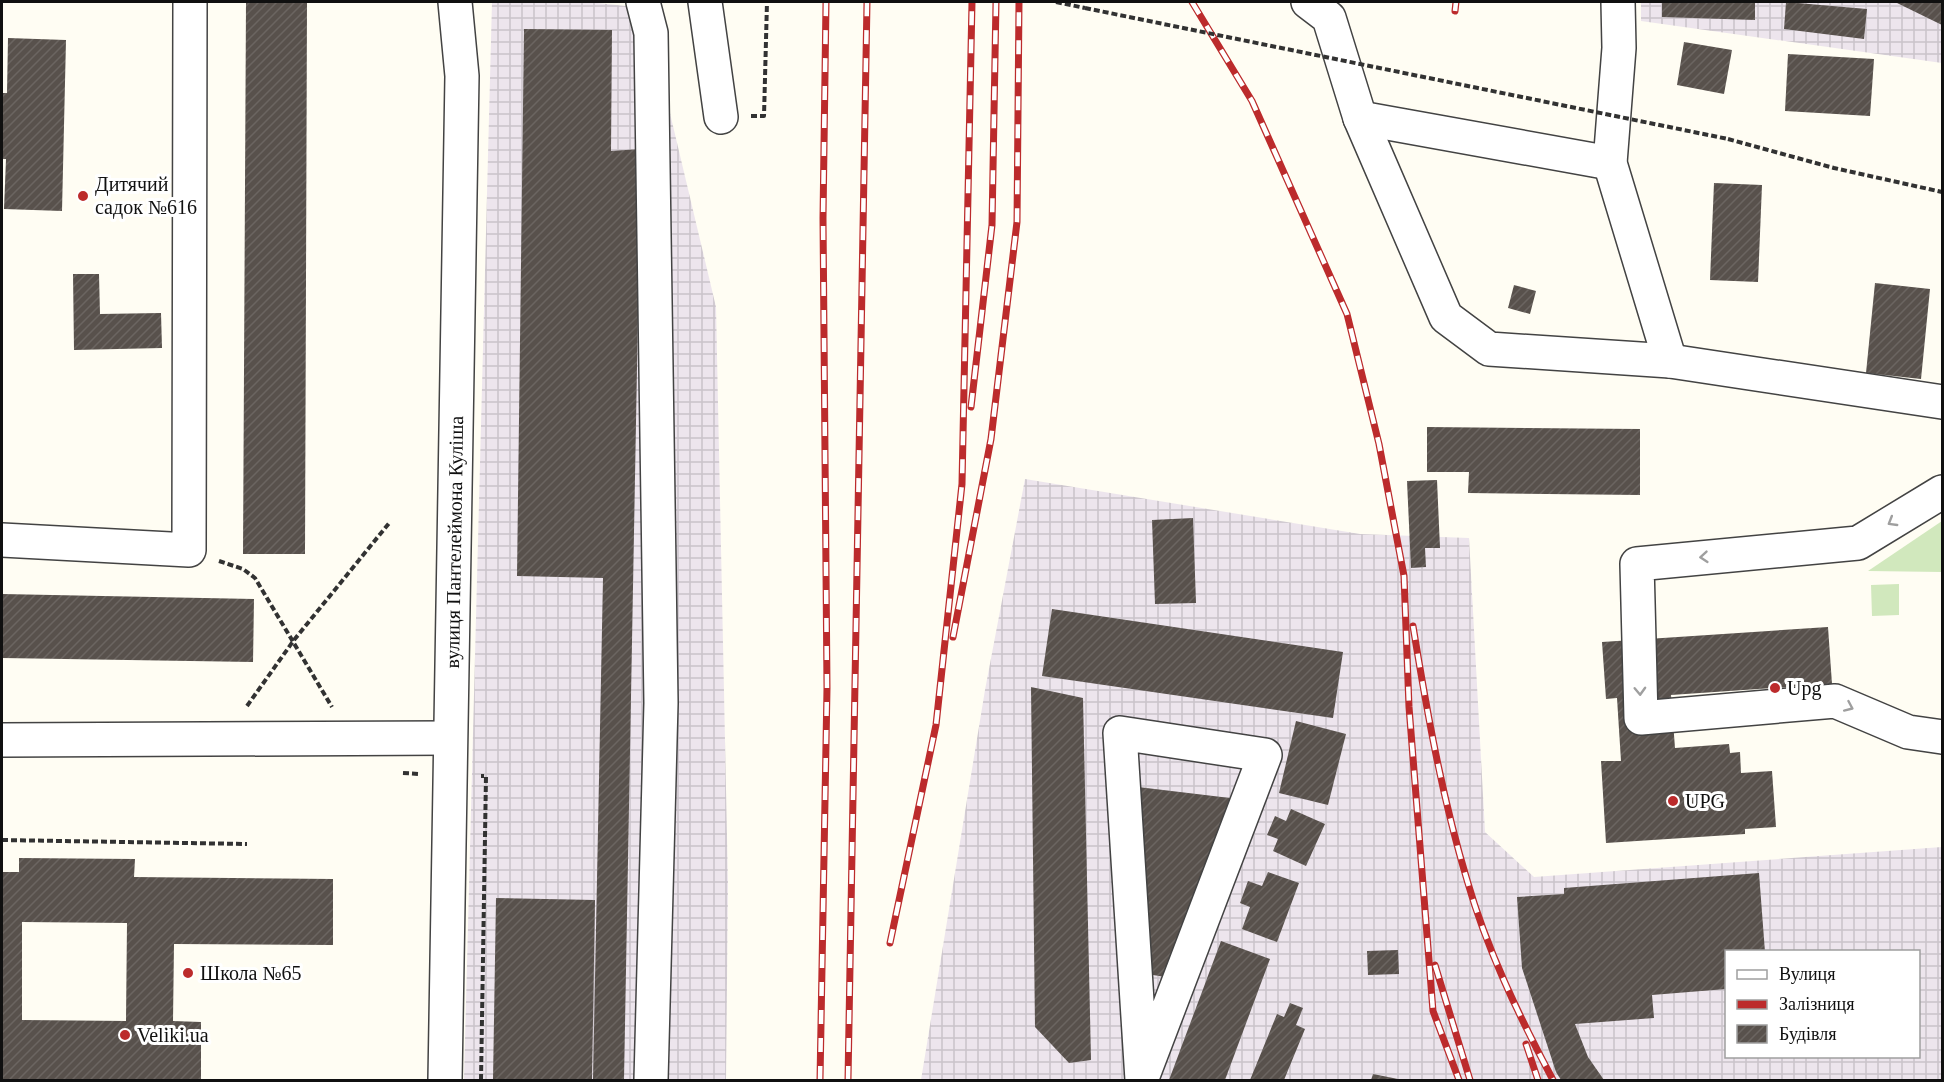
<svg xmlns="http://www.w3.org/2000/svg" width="1944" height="1082" font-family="'Times New Roman',serif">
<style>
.industrial{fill:url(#industrial-grid);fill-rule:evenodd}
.grass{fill:#d1e8bd}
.building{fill:url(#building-hatch);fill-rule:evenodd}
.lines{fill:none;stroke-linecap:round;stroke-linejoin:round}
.minor-casing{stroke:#434343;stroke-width:36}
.path{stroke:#323232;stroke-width:4;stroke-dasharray:6 3;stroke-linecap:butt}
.minor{stroke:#fff;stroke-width:33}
.rail-casing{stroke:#bc2b2c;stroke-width:7}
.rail{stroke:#fff;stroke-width:4.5;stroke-dasharray:14;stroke-linecap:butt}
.path-bridge{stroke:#323232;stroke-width:4;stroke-dasharray:6 3;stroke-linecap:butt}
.oneway{stroke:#9f9f9f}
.poi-dot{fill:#bc2b2c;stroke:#fff;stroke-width:2}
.labels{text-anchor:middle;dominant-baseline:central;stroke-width:6;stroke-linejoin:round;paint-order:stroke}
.poi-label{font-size:20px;fill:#101010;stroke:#fff;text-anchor:start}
.street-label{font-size:20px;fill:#101010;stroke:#fff}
</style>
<defs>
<pattern id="industrial-grid" width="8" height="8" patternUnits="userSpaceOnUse" patternTransform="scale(1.5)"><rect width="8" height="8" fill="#ede5ed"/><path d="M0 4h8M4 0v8" fill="none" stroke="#cac3ca"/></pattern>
<pattern id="building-hatch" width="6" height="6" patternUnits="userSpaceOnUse" patternTransform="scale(1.5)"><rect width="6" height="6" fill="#58514c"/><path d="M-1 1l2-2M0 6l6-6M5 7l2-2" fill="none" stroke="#6b6561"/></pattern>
</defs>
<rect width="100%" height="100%" fill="#fffdf3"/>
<!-- industrial -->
<g class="industrial">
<polygon points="492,2 588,2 645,8 716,307 728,885 726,1080 464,1080"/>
<polygon points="1641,2 1942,2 1942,63 1641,21"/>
<path d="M1025,479L1360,534L1469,538L1485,832L1534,877L1942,847V1080H921L985,690ZM1726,952H1918V1056H1726Z"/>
</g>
<!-- grass -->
<g class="grass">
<polygon points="1942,521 1942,572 1868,571"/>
<polygon points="1899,584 1899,615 1872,616 1871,585"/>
</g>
<!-- building -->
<g class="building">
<polygon points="246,2 307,2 305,554 243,554"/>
<polygon points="1662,2 1755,2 1755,20 1662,17"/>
<polygon points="1786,2 1867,9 1864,39 1784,29"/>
<polygon points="1895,2 1942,2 1942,25"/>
<polygon points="524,29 612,30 611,151 641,149 624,1080 593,1080 603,578 517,576"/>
<polygon points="8,38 66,40 62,211 4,209 6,159 2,159 2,93 7,93"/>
<polygon points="1684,42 1732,50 1724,94 1677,85"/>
<polygon points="1788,54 1874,59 1870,116 1785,111"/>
<polygon points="1714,183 1762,185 1758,282 1710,280"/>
<polygon points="73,274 99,274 100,314 161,313 162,348 74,350"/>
<polygon points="1875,283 1930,289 1921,379 1866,373"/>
<polygon points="1514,285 1536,291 1530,314 1508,308"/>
<polygon points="1427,427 1640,429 1640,495 1468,493 1469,472 1427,472"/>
<polygon points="1437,480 1440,548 1425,548 1426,567 1411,568 1407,481"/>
<polygon points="1193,518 1196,603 1155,604 1152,520"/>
<polygon points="2,594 254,599 253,662 2,658"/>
<polygon points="1052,609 1343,652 1333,718 1042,676"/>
<polygon points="1828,627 1832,684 1671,695 1675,748 1729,744 1730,753 1740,752 1741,773 1772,771 1776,827 1745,829 1745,834 1606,843 1601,761 1621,761 1617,698 1606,699 1602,642"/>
<polygon points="1031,687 1083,698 1091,1060 1069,1063 1035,1027"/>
<polygon points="1296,721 1346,734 1328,805 1279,793"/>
<polygon points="1138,787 1230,798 1165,977 1147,974"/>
<polygon points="1291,809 1325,824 1306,866 1273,851 1278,839 1267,835 1275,816 1286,821"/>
<path d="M19,858L135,859L134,877L333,879V945L174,944L173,1021L201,1022V1080H2V872H19ZM22,922L127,923L126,1021L22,1020Z"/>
<polygon points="1268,872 1299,883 1277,942 1242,929 1250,907 1240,903 1248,881 1262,886"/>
<polygon points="1759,873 1765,952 1726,952 1726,989 1652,995 1654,1018 1575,1024 1588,1057 1604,1080 1561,1080 1556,1072 1522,968 1517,897 1564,894 1564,888"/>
<polygon points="496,898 595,900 592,1080 493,1080"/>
<polygon points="1221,941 1270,959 1225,1080 1169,1080"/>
<polygon points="1398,950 1399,974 1368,975 1367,951"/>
<polygon points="1290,1003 1303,1008 1296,1025 1305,1029 1284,1080 1250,1080 1277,1014 1284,1017"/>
<polygon points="1373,1074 1398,1079 1398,1080 1371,1080"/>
</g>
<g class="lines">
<defs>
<g id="minor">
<polyline points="643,2 651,33 661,703 651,1080"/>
<polyline points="705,2 721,117"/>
<polyline points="1308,2 1329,18 1360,118 1446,317 1489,349 1670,361 1942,402"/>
<polyline points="1618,2 1619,48 1610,163 1670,361"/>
<polyline points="1360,118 1610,163"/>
<polyline points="1942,492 1858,543 1637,564 1641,718 1835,701 1908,732 1942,737"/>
<polyline points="2,540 189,550 190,2"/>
<polyline points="2,740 450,738"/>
<path id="s1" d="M445,1080L462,76L455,2"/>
<polyline points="1142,1080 1120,733 1265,755 1142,1078"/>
</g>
</defs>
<!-- minor casing -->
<use href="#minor" class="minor-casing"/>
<!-- path -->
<g class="path">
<polyline points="1056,2 1085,8"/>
<polyline points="751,116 764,116 767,2"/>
<polyline points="1728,139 1834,168 1942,192"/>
<polyline points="219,561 243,569 255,578 332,707"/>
<polyline points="247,706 294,640 390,522"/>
<polyline points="403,773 420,774"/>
<polyline points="2,840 247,844"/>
<polyline points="481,1080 486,776 481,776"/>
</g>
<!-- minor -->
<use href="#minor" class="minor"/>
<defs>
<g id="rail">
<polyline points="1192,2 1252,101 1347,314 1379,444 1404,576 1409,707 1433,1011 1459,1080"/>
<polyline points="1455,11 1456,2"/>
<polyline points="971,407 992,225 996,2"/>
<path d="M1413,626C1427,712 1442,797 1467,880C1487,950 1519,1016 1553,1080"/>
<polyline points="953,637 991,439 1017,222 1019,2"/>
<polyline points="890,943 936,725 962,484 972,2"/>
<polyline points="1435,965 1470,1080"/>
<polyline points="1526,1044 1538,1080"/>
<polyline points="820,1080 827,688 823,218 826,2"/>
<polyline points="848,1080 867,2"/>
</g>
</defs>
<!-- rail casing -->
<use href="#rail" class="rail-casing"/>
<!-- rail -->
<use href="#rail" class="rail"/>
<!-- path-bridge -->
<polyline class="path-bridge" points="1085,8 1728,139"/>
</g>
<!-- one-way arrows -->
<defs><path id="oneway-chevron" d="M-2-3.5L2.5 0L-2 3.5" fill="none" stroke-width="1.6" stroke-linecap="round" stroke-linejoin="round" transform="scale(1.5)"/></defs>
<g class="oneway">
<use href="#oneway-chevron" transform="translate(1892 522) rotate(149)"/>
<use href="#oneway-chevron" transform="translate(1704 557) rotate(175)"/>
<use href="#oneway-chevron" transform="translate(1640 691) rotate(88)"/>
<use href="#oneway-chevron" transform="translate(1849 707) rotate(24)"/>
</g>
<!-- markers -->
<g class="poi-dot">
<circle cx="83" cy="196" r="6"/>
<circle cx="1775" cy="688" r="6"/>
<circle cx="1673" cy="801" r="6"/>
<circle cx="188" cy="973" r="6"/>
<circle cx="125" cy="1035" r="6"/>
</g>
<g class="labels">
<!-- poi labels -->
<g class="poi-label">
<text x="95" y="184">Дитячий<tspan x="95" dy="23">садок №616</tspan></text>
<text x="1787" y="688">Upg</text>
<text x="1685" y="801">UPG</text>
<text x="200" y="973">Школа №65</text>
<text x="137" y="1035">Veliki.ua</text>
</g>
<!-- street labels -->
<g class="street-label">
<text stroke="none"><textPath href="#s1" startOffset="538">вулиця Пантелеймона Куліша</textPath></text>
</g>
</g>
<!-- border -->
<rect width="1944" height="1082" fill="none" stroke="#101010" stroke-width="6"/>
<!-- legend -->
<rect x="1725" y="950" width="195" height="108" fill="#ffffff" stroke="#9f9f9f" stroke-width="1.5"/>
<rect x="1737" y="970" width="30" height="9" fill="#ffffff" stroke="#9f9f9f" stroke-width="1.5"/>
<text x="1779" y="980" font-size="18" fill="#101010">Вулиця</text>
<rect x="1737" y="1000" width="30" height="9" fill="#bc2b2c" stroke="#9f9f9f" stroke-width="1.5"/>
<text x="1779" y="1010" font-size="18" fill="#101010">Залізниця</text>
<rect x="1737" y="1025" width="30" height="18" fill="url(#building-hatch)" stroke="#9f9f9f" stroke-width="1.5"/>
<text x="1779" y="1040" font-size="18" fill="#101010">Будівля</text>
</svg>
